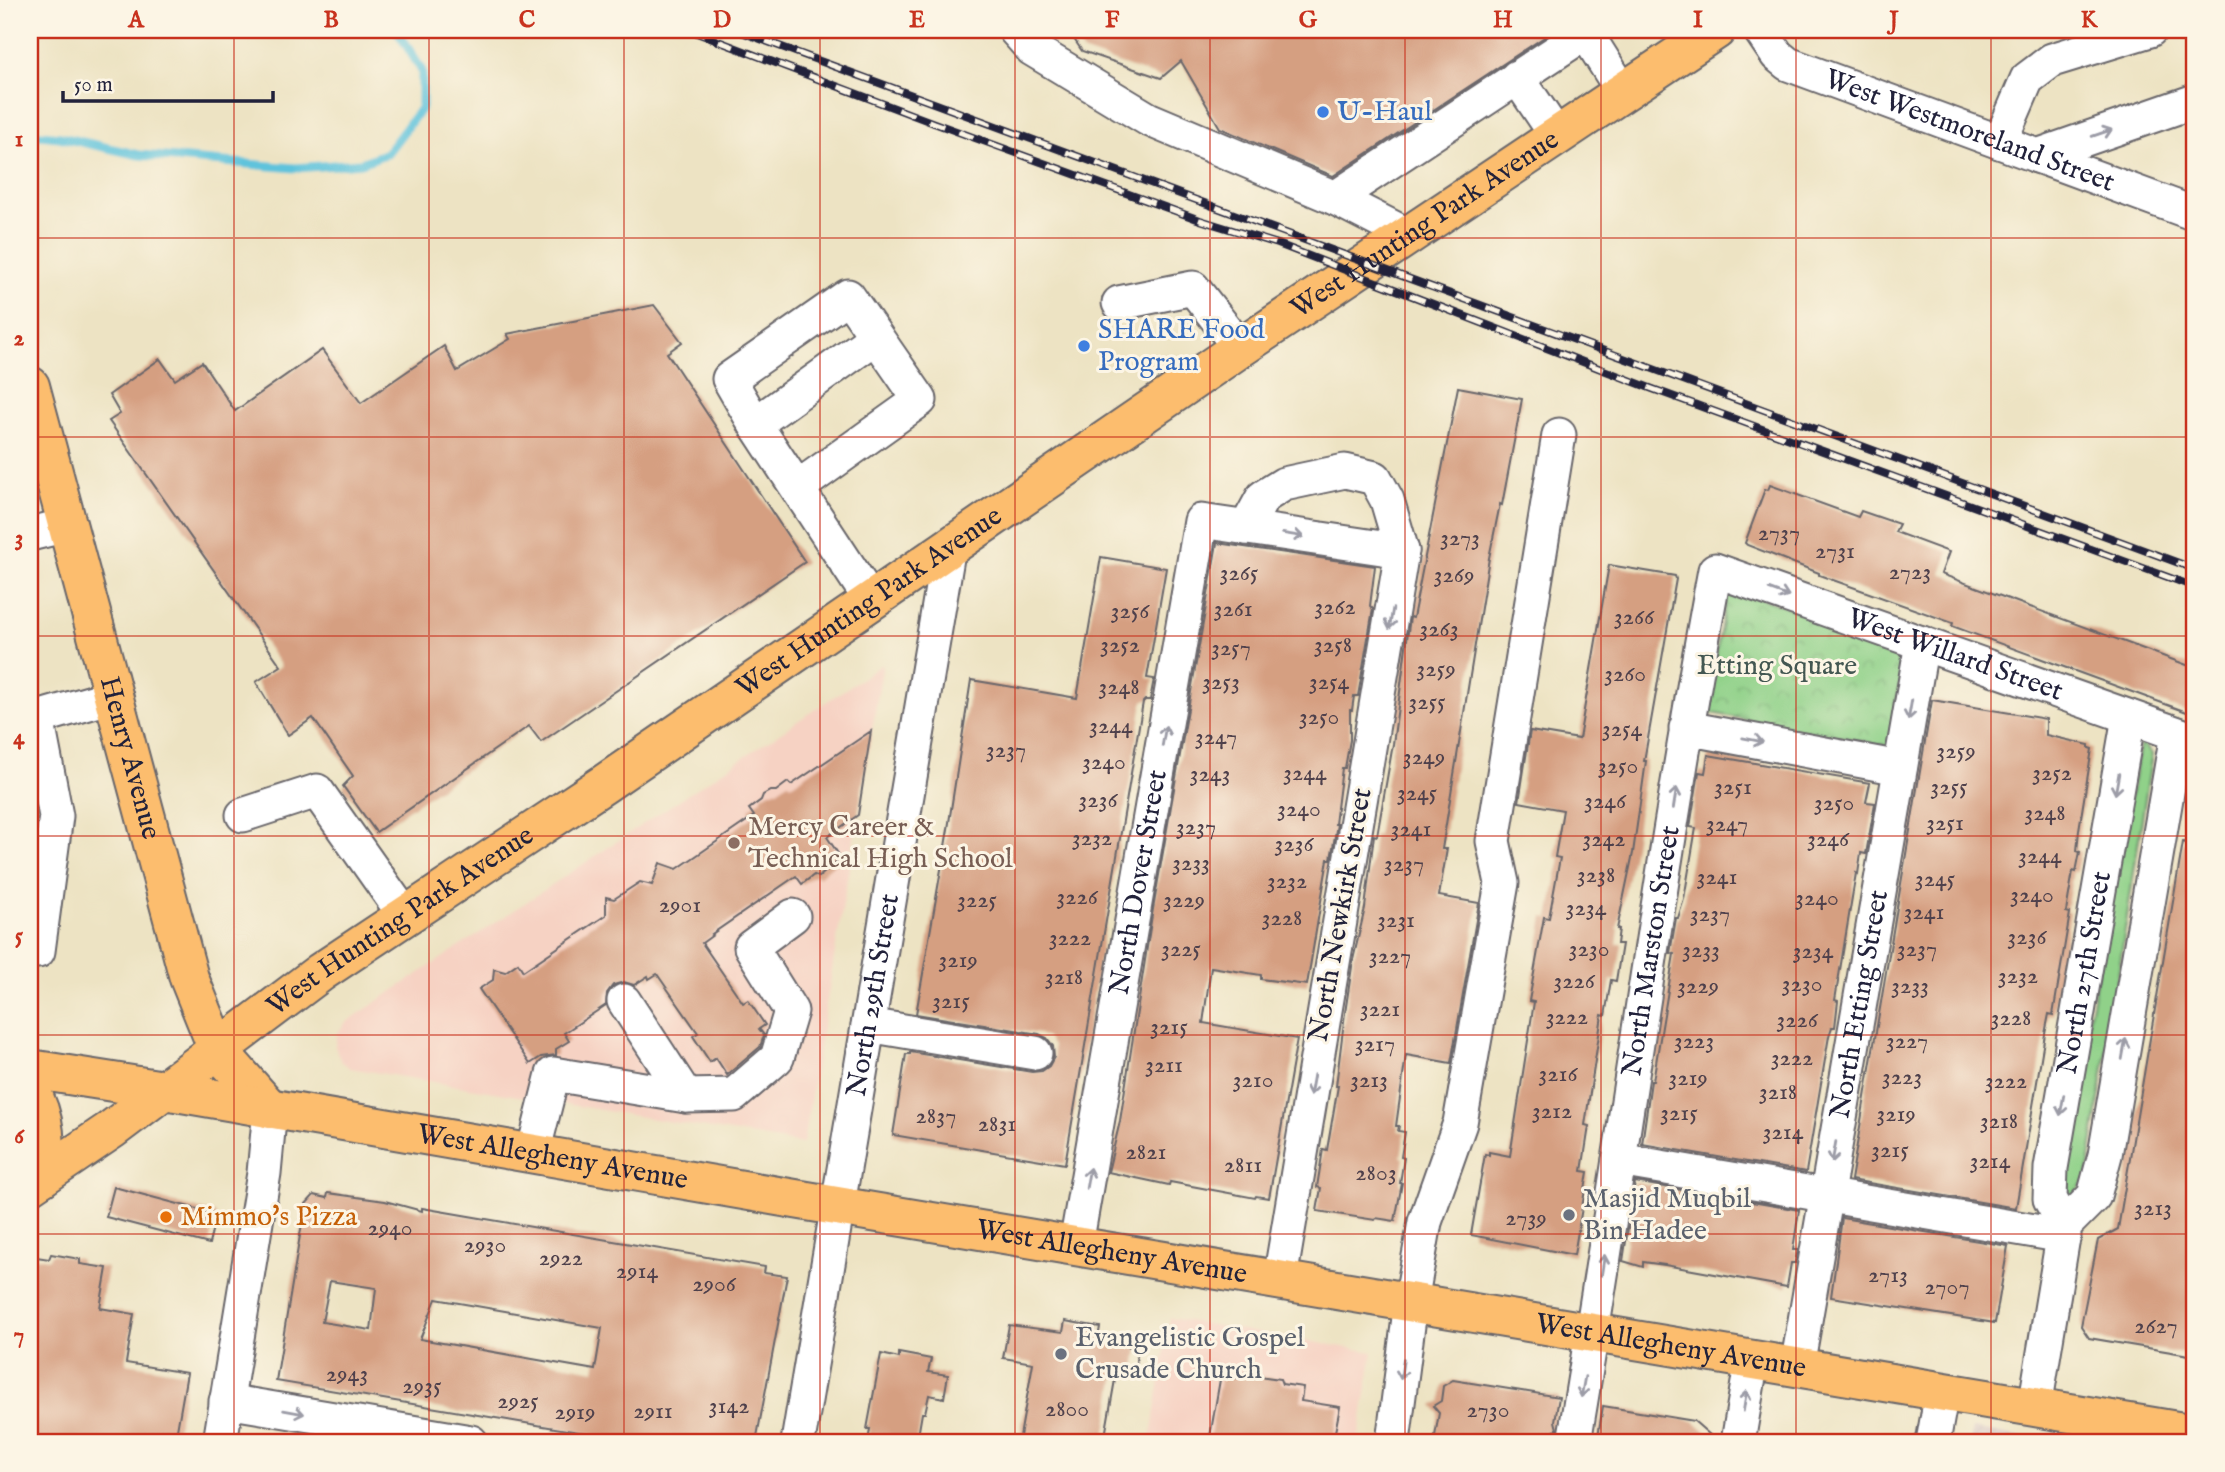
<svg xmlns="http://www.w3.org/2000/svg" width="2225" height="1472" font-family="'IM FELL English',serif">
<style>
.built{fill:#f6d2c3}
.industrial{fill:url(#industrial-furrows)}
.grass{fill:#90d189;stroke:#597a62;stroke-width:2}
.park{fill:url(#park-crowns);stroke:#597a62;stroke-width:2}
.lines{fill:none;stroke-linecap:round;stroke-linejoin:round}
.stream{stroke:#5ec3dc;stroke-width:9}
.building{fill:#d59f81;fill-rule:evenodd}
.minor-casing{stroke:#69666b;stroke-width:37}
.major-casing{stroke:#69666b;stroke-width:42}
.minor{stroke:#fff;stroke-width:33}
.major{stroke:#fcbd6e;stroke-width:38}
.rail-casing{stroke:#22223b;stroke-width:8}
.rail{stroke:#fcf5e5;stroke-width:5;stroke-dasharray:16;stroke-linecap:butt}
.oneway{stroke:#9c9ca7}
.grid{fill:none;stroke:#c8321e;stroke-width:2;stroke-opacity:0.55}
.shop-dot{fill:#3f7fe0;stroke:#fcf5e5;stroke-width:2.5}
.education-dot{fill:#8d6e63;stroke:#fcf5e5;stroke-width:2.5}
.worship-dot{fill:#6b7280;stroke:#fcf5e5;stroke-width:2.5}
.food-dot{fill:#e8710a;stroke:#fcf5e5;stroke-width:2.5}
.labels{text-anchor:middle;dominant-baseline:central;stroke-width:6;stroke-linejoin:round;paint-order:stroke}
.number-label{font-size:24px;fill:#4f414c}
.shop-label{font-size:28px;fill:#366cbe;stroke:#fcf5e5;text-anchor:start}
.street-label{font-size:28px;fill:#22223b;stroke:#fcf5e5}
.park-label{font-size:28px;fill:#435752;stroke:#fcf5e5}
.education-label{font-size:28px;fill:#785e54;stroke:#fcf5e5;text-anchor:start}
.worship-label{font-size:28px;fill:#5b616d;stroke:#fcf5e5;text-anchor:start}
.food-label{font-size:28px;fill:#c56008;stroke:#fcf5e5;text-anchor:start}
.neatline{fill:none;stroke:#c8321e;stroke-width:2.5}
.grid-label{font-size:23px;text-anchor:middle;font-weight:bold;fill:#c8321e}
</style>
<defs>
<pattern id="industrial-furrows" width="10" height="10" patternUnits="userSpaceOnUse" patternTransform="scale(1.75)"><rect width="10" height="10" fill="#d1bfbd"/><path d="M-1 1l2-2M0 10L10 0M9 11l2-2" fill="none" stroke="#b3a4a3"/></pattern>
<pattern id="park-crowns" width="20" height="18" patternUnits="userSpaceOnUse" patternTransform="scale(1.75)"><rect width="20" height="18" fill="#90d189"/><path d="M2 6a3 3 0 1 1 6 0M12 15a3 3 0 1 1 6 0" fill="none" stroke="#7cb377"/></pattern>
</defs>
<rect width="100%" height="100%" fill="#fcf5e5"/>
<filter id="ink" filterUnits="userSpaceOnUse"><feTurbulence type="fractalNoise" baseFrequency=".0143" numOctaves="2"/><feDisplacementMap in="SourceGraphic" scale="14" xChannelSelector="R" yChannelSelector="G"/><feConvolveMatrix kernelMatrix="1 2 1 2 8 2 1 2 1" color-interpolation-filters="sRGB"/></filter>
<filter id="wash" filterUnits="userSpaceOnUse"><feTurbulence type="fractalNoise" baseFrequency=".00686" numOctaves="4" result="noise"/><feDisplacementMap in="SourceGraphic" scale="28" xChannelSelector="R" yChannelSelector="G"/><feGaussianBlur stdDeviation="1.57" result="paint"/><feColorMatrix in="noise" values="0 0 0 0 0 0 0 0 0 0 0 0 0 0 0 0 0 1.4 0 .05"/><feComposite in="paint" operator="in"/></filter>
<g filter="url(#wash)">
<rect width="100%" height="100%" fill="#ede3c3"/>
<!-- built -->
<g class="built">
<polygon points="883,664 803,1144 350,1068 341,1061 335,1047 337,1034 345,1023"/>
<polygon points="1170,1318 1373,1352 1358,1442 1150,1442"/>
</g>
<!-- industrial -->
<polygon class="industrial" points="1972,1429 2047,1442 1970,1442"/>
<!-- grass -->
<polygon class="grass" points="2141,741 2152,754 2087,1178 2071,1198 2060,1174"/>
<!-- park -->
<polygon class="park" points="1728,587 1905,648 1889,746 1706,712"/>
<g class="lines">
<!-- stream -->
<polyline class="stream" points="30,134 60,137 139,155 295,168 361,163 387,153 422,107 422,71 397,30"/>
</g>
<g id="blocks">
<!-- building -->
<g class="building">
<polygon points="1068,30 1555,30 1333,176 1220,128 1181,61 1161,78 1082,51"/>
<polygon points="654,305 682,342 667,353 805,562 541,742 529,726 376,832 343,786 353,776 313,718 288,735 256,682 281,666 109,421 120,414 109,395 160,359 175,380 202,362 235,411 322,350 361,403 444,346 457,371 510,339 507,334"/>
<polygon points="1458,387 1522,399 1502,505 1500,504 1489,558 1442,849 1447,849 1439,896 1479,903 1451,1063 1406,1055 1396,1126 1399,1126 1398,1131 1405,1132 1401,1157 1404,1158 1400,1183 1402,1183 1395,1221 1376,1218 1375,1220 1317,1211 1321,1188 1317,1187 1323,1149 1327,1150 1338,1086 1336,1086 1345,1013 1353,960 1365,908 1374,835 1377,836 1393,744 1410,617 1413,618"/>
<polygon points="1770,485 1858,517 1861,511 1899,524 1895,532 1949,552 1941,574 2195,668 2195,715 1952,626 1953,623 1819,575 1819,573 1747,545 1745,543 1765,489 1768,490"/>
<polygon points="1217,543 1375,566 1370,606 1373,609 1358,696 1354,696 1352,710 1350,710 1350,740 1345,768 1342,768 1335,824 1337,824 1331,859 1328,859 1307,985 1261,979 1261,975 1211,967 1203,1023 1297,1039 1269,1198 1256,1196 1255,1198 1170,1182 1169,1185 1108,1172 1120,1121 1152,915"/>
<polygon points="1101,557 1166,568 1147,678 1154,679 1150,700 1145,700 1143,702 1065,1164 893,1135 906,1054 910,1054 910,1052 1032,1072 1042,1071 1049,1066 1054,1057 1053,1046 1047,1038 1039,1034 916,1014 948,829 971,680 1077,698"/>
<polygon points="1609,565 1675,576 1676,579 1644,761 1646,761 1633,853 1617,929 1619,929 1617,944 1622,944 1616,981 1611,980 1605,1016 1602,1015 1585,1125 1589,1126 1582,1171 1588,1172 1574,1255 1471,1235 1485,1154 1489,1155 1489,1152 1510,1156 1534,1002 1529,1001 1544,917 1549,918 1560,858 1555,857 1563,810 1519,802 1530,731 1579,739"/>
<polygon points="1932,700 2046,719 2046,735 2089,745 2089,748 2092,749 2079,830 2077,851 2080,852 2076,872 2073,871 2066,912 2070,913 2053,1015 2049,1014 2045,1034 2016,1208 1851,1180"/>
<polygon points="871,731 858,815 827,837 841,858 819,877 814,875 802,884 796,876 712,934 713,935 702,943 743,1003 748,1000 765,1025 759,1029 764,1035 760,1047 727,1075 716,1058 710,1062 693,1036 698,1033 657,974 649,979 648,976 634,985 624,982 613,985 607,993 606,1005 564,1033 569,1041 556,1049 556,1055 541,1057 530,1064 479,989 493,980 494,969 505,972 518,963 523,971 606,915 606,897 614,899 640,882 652,885 660,863 677,869 754,816 749,809 761,800 763,795 770,791 776,791 788,782 791,785"/>
<polygon points="1708,755 1870,783 1866,802 1875,803 1866,854 1861,853 1858,874 1856,873 1835,1000 1838,1001 1835,1027 1832,1027 1829,1036 1806,1172 1642,1144 1651,1081 1653,1081 1674,954 1670,953 1676,918 1678,918 1684,899 1696,828 1690,827 1699,772 1705,773"/>
<polygon points="2183,842 2195,843 2195,1356 2089,1338 2081,1326 2098,1240 2118,1229"/>
<polygon points="1635,1182 1799,1210 1793,1250 1798,1250 1795,1263 1791,1263 1787,1287 1665,1265 1643,1262 1643,1267 1623,1261"/>
<polygon points="114,1187 216,1214 209,1244 106,1217"/>
<path d="M328,1193L385,1201L422,1211V1208L765,1267L764,1273L787,1276L756,1442H638L276,1381L305,1205L314,1195L327,1198ZM330,1281L376,1288L371,1330L322,1322ZM436,1299L602,1328L595,1370L420,1339Z"/>
<polygon points="1842,1218 2008,1246 1995,1323 1831,1297"/>
<polygon points="51,1254 80,1259 80,1264 107,1268 100,1308 134,1314 126,1363 187,1373 175,1442 30,1442 30,1256 49,1259"/>
<polygon points="1065,1321 1100,1327 1098,1338 1120,1341 1120,1345 1138,1348 1134,1377 1116,1374 1104,1442 1019,1442 1033,1363 1003,1358 1009,1325 1063,1332"/>
<polygon points="899,1353 931,1359 928,1372 948,1375 944,1398 929,1395 925,1413 922,1413 917,1442 868,1442 870,1429 867,1429 881,1354 899,1358"/>
<polygon points="1246,1372 1252,1375 1280,1379 1282,1384 1303,1387 1301,1401 1340,1407 1333,1442 1209,1442 1221,1374 1237,1378"/>
<polygon points="1453,1380 1559,1397 1555,1421 1557,1429 1552,1433 1551,1442 1434,1442 1439,1413 1433,1406 1441,1401 1443,1386"/>
<polygon points="1603,1406 1694,1421 1718,1442 1597,1442"/>
</g>
</g>
</g>
<g filter="url(#ink)">
<use href="#blocks" fill-opacity="0" stroke="#69666b" stroke-width="2"/>
<g class="lines">
<defs>
<g id="minor">
<polyline points="1015,30 1032,49 1148,119 1335,198 1409,236"/>
<polyline points="1584,30 1623,92"/>
<path id="s1" d="M1760,30L1777,55L1788,64L2195,214"/>
<polyline points="1517,77 1557,136"/>
<polyline points="2000,142 2027,79 2052,60 2150,30"/>
<polyline points="2037,156 2195,101"/>
<polyline points="1335,198 1585,33"/>
<polyline points="1119,303 1193,288 1240,348"/>
<polyline points="755,424 876,337"/>
<polyline points="797,488 920,400 848,296 729,379 755,424 870,599"/>
<polyline points="1246,528 1263,497 1284,484 1345,471 1375,478 1387,500 1402,551 1280,1279"/>
<polyline points="30,534 67,525"/>
<polyline points="30,717 37,718 113,696"/>
<polyline points="1686,728 1900,768"/>
<polyline points="243,815 317,791 406,917"/>
<polyline points="30,950 38,951 56,816 37,718"/>
<polyline points="868,1025 1035,1053"/>
<polyline points="686,1096 734,1095 777,1058 791,1011 751,947 793,916"/>
<polyline points="533,1153 553,1074 686,1096 624,1001"/>
<polyline points="1619,1160 2064,1236"/>
<path id="s2" d="M2065,1225L2050,1199L2051,1168L2129,717"/>
<path id="s3" d="M1076,1245L1201,521L1402,551"/>
<path id="s4" d="M1797,1367L1922,643"/>
<polyline points="226,1401 471,1442"/>
<polyline points="2035,1407 2065,1225 2094,1196 2105,1155 2177,734"/>
<polyline points="220,1442 264,1173 270,1109"/>
<path id="s5" d="M798,1442L949,546"/>
<polyline points="1393,1442 1411,1302 1425,1222 1460,1123 1502,883 1493,841 1559,435"/>
<path id="s6" d="M1574,1442C1623,1152 1661,859 1715,570L2195,740"/>
<polyline points="1738,1442 1752,1359"/>
<polyline points="1933,1442 1942,1392"/>
</g>
<g id="major">
<path id="s7" d="M30,386L189,978L218,1050L270,1109"/>
<path id="s8" d="M30,1069L164,1090L795,1199L2195,1434"/>
<path d="M30,1090C46,1118 47,1145 42,1177"/>
<path id="s9" d="M30,1185L111,1130L321,972L604,784L1240,348L1716,30"/>
</g>
</defs>
<!-- minor casing -->
<use href="#minor" class="minor-casing"/>
<!-- major casing -->
<use href="#major" class="major-casing"/>
<!-- minor -->
<use href="#minor" class="minor"/>
<!-- major -->
<use href="#major" class="major"/>
<defs>
<g id="rail">
<polyline points="689,30 934,123 1200,220 1278,244 1650,388 2195,587"/>
<polyline points="736,30 2195,569"/>
</g>
</defs>
<!-- rail casing -->
<use href="#rail" class="rail-casing"/>
<!-- rail -->
<use href="#rail" class="rail"/>
</g>
<!-- one-way arrows -->
<defs><path id="oneway-shaft" d="M-6 0H5M1.5-3L5.5 0L1.5 3" fill="none" stroke-width="1.6" stroke-linecap="round" stroke-linejoin="round" transform="scale(1.75)"/></defs>
<g class="oneway">
<use href="#oneway-shaft" transform="translate(2102 133) rotate(-19)"/>
<use href="#oneway-shaft" transform="translate(1293 535) rotate(9)"/>
<use href="#oneway-shaft" transform="translate(1779 593) rotate(20)"/>
<use href="#oneway-shaft" transform="translate(1391 619) rotate(100)"/>
<use href="#oneway-shaft" transform="translate(1910 710) rotate(100)"/>
<use href="#oneway-shaft" transform="translate(1164 736) rotate(-80)"/>
<use href="#oneway-shaft" transform="translate(1753 740) rotate(11)"/>
<use href="#oneway-shaft" transform="translate(2117 784) rotate(100)"/>
<use href="#oneway-shaft" transform="translate(1675 798) rotate(-81)"/>
<use href="#oneway-shaft" transform="translate(2124 1049) rotate(-80)"/>
<use href="#oneway-shaft" transform="translate(1312 1085) rotate(100)"/>
<use href="#oneway-shaft" transform="translate(2062 1105) rotate(100)"/>
<use href="#oneway-shaft" transform="translate(1834 1152) rotate(100)"/>
<use href="#oneway-shaft" transform="translate(1088 1178) rotate(-80)"/>
<use href="#oneway-shaft" transform="translate(1603 1265) rotate(-81)"/>
<use href="#oneway-shaft" transform="translate(1402 1369) rotate(98)"/>
<use href="#oneway-shaft" transform="translate(1583 1387) rotate(100)"/>
<use href="#oneway-shaft" transform="translate(1745 1401) rotate(-81)"/>
<use href="#oneway-shaft" transform="translate(294 1412) rotate(10)"/>
</g>
</g>
<!-- grid -->
<path class="grid" d="M234,30V1442M429,30V1442M624,30V1442M820,30V1442M1015,30V1442M1210,30V1442M1405,30V1442M1601,30V1442M1796,30V1442M1991,30V1442M30,238H2195M30,437H2195M30,636H2195M30,836H2195M30,1035H2195M30,1234H2195"/>
<!-- markers -->
<g class="shop-dot">
<circle cx="1323" cy="112" r="7"/>
<circle cx="1084" cy="346" r="7"/>
</g>
<circle class="education-dot" cx="734" cy="843" r="7"/>
<g class="worship-dot">
<circle cx="1569" cy="1215" r="7"/>
<circle cx="1061" cy="1354" r="7"/>
</g>
<circle class="food-dot" cx="166" cy="1217" r="7"/>
<g class="labels">
<!-- number labels -->
<g class="number-label">
<text x="1779" y="533">2737</text>
<text x="1460" y="538">3273</text>
<text x="1835" y="551">2731</text>
<text x="1910" y="572">2723</text>
<text x="1239" y="573">3265</text>
<text x="1454" y="575">3269</text>
<text x="1335" y="607">3262</text>
<text x="1233" y="609">3261</text>
<text x="1130" y="611">3256</text>
<text x="1634" y="617">3266</text>
<text x="1439" y="629">3263</text>
<text x="1120" y="645">3252</text>
<text x="1333" y="645">3258</text>
<text x="1231" y="648">3257</text>
<text x="1436" y="669">3259</text>
<text x="1625" y="674">3260</text>
<text x="1221" y="682">3253</text>
<text x="1329" y="682">3254</text>
<text x="1119" y="687">3248</text>
<text x="1427" y="702">3255</text>
<text x="1319" y="717">3250</text>
<text x="1111" y="726">3244</text>
<text x="1622" y="729">3254</text>
<text x="1216" y="737">3247</text>
<text x="1006" y="750">3237</text>
<text x="1956" y="751">3259</text>
<text x="1424" y="757">3249</text>
<text x="1104" y="762">3240</text>
<text x="1618" y="766">3250</text>
<text x="1305" y="773">3244</text>
<text x="2052" y="773">3252</text>
<text x="1210" y="774">3243</text>
<text x="1733" y="787">3251</text>
<text x="1949" y="787">3255</text>
<text x="1417" y="793">3245</text>
<text x="1098" y="800">3236</text>
<text x="1605" y="801">3246</text>
<text x="1834" y="803">3250</text>
<text x="1299" y="809">3240</text>
<text x="2045" y="813">3248</text>
<text x="1945" y="823">3251</text>
<text x="1727" y="824">3247</text>
<text x="1196" y="827">3237</text>
<text x="1411" y="829">3241</text>
<text x="1092" y="838">3232</text>
<text x="1604" y="839">3242</text>
<text x="1828" y="839">3246</text>
<text x="1294" y="844">3236</text>
<text x="2040" y="856">3244</text>
<text x="1191" y="863">3233</text>
<text x="1404" y="864">3237</text>
<text x="1596" y="875">3238</text>
<text x="1717" y="877">3241</text>
<text x="1935" y="879">3245</text>
<text x="1287" y="881">3232</text>
<text x="2032" y="895">3240</text>
<text x="1077" y="897">3226</text>
<text x="1817" y="898">3240</text>
<text x="977" y="900">3225</text>
<text x="1184" y="900">3229</text>
<text x="680" y="905">2901</text>
<text x="1586" y="908">3234</text>
<text x="1924" y="912">3241</text>
<text x="1710" y="914">3237</text>
<text x="1282" y="918">3228</text>
<text x="1396" y="920">3231</text>
<text x="2027" y="937">3236</text>
<text x="1070" y="938">3222</text>
<text x="1181" y="949">3225</text>
<text x="1589" y="949">3230</text>
<text x="1917" y="949">3237</text>
<text x="1701" y="950">3233</text>
<text x="1813" y="951">3234</text>
<text x="1390" y="956">3227</text>
<text x="958" y="960">3219</text>
<text x="2018" y="976">3232</text>
<text x="1064" y="977">3218</text>
<text x="1574" y="981">3226</text>
<text x="1802" y="984">3230</text>
<text x="1698" y="986">3229</text>
<text x="1910" y="986">3233</text>
<text x="951" y="1001">3215</text>
<text x="1380" y="1009">3221</text>
<text x="1567" y="1017">3222</text>
<text x="2011" y="1018">3228</text>
<text x="1797" y="1020">3226</text>
<text x="1169" y="1027">3215</text>
<text x="1694" y="1041">3223</text>
<text x="1907" y="1041">3227</text>
<text x="1375" y="1044">3217</text>
<text x="1792" y="1058">3222</text>
<text x="1164" y="1065">3211</text>
<text x="1558" y="1074">3216</text>
<text x="1902" y="1077">3223</text>
<text x="1688" y="1078">3219</text>
<text x="1253" y="1080">3210</text>
<text x="1369" y="1080">3213</text>
<text x="2006" y="1081">3222</text>
<text x="1778" y="1092">3218</text>
<text x="1552" y="1111">3212</text>
<text x="1679" y="1113">3215</text>
<text x="1896" y="1114">3219</text>
<text x="936" y="1116">2837</text>
<text x="1999" y="1121">3218</text>
<text x="997" y="1124">2831</text>
<text x="1783" y="1132">3214</text>
<text x="1890" y="1150">3215</text>
<text x="1146" y="1152">2821</text>
<text x="1990" y="1161">3214</text>
<text x="1243" y="1165">2811</text>
<text x="1376" y="1173">2803</text>
<text x="2153" y="1208">3213</text>
<text x="1526" y="1218">2739</text>
<text x="390" y="1228">2940</text>
<text x="485" y="1245">2930</text>
<text x="561" y="1258">2922</text>
<text x="637" y="1271">2914</text>
<text x="1888" y="1275">2713</text>
<text x="714" y="1284">2906</text>
<text x="1947" y="1287">2707</text>
<text x="2156" y="1326">2627</text>
<text x="347" y="1374">2943</text>
<text x="422" y="1386">2935</text>
<text x="518" y="1401">2925</text>
<text x="729" y="1406">3142</text>
<text x="1067" y="1409">2800</text>
<text x="1488" y="1410">2730</text>
<text x="653" y="1411">2911</text>
<text x="575" y="1412">2919</text>
</g>
<!-- shop labels -->
<g class="shop-label">
<text x="1337" y="112">U-Haul</text>
<text x="1098" y="330">SHARE Food<tspan x="1098" dy="32">Program</tspan></text>
</g>
<!-- street labels -->
<g class="street-label">
<text stroke="none"><textPath href="#s1" startOffset="238">West Westmoreland Street</textPath></text>
<text stroke="none"><textPath href="#s9" startOffset="1694">West Hunting Park Avenue</textPath></text>
<text stroke="none"><textPath href="#s9" startOffset="1022">West Hunting Park Avenue</textPath></text>
<text stroke="none"><textPath href="#s6" startOffset="1138">West Willard Street</textPath></text>
<text stroke="none"><textPath href="#s7" startOffset="385">Henry Avenue</textPath></text>
<text stroke="none"><textPath href="#s3" startOffset="368">North Dover Street</textPath></text>
<text transform="translate(1341 915) rotate(-80)">North Newkirk Street</text>
<text stroke="none"><textPath href="#s9" startOffset="455">West Hunting Park Avenue</textPath></text>
<text stroke="none"><textPath href="#s6" startOffset="497">North Marston Street</textPath></text>
<text stroke="none"><textPath href="#s2" startOffset="259">North 27th Street</textPath></text>
<text stroke="none"><textPath href="#s5" startOffset="453">North 29th Street</textPath></text>
<text stroke="none"><textPath href="#s4" startOffset="368">North Etting Street</textPath></text>
<text stroke="none"><textPath href="#s8" startOffset="530">West Allegheny Avenue</textPath></text>
<text stroke="none"><textPath href="#s8" startOffset="1097">West Allegheny Avenue</textPath></text>
<text stroke="none"><textPath href="#s8" startOffset="1664">West Allegheny Avenue</textPath></text>
</g>
<!-- park labels -->
<g class="park-label">
<text x="1777" y="666">Etting Square</text>
</g>
<!-- education labels -->
<g class="education-label">
<text x="748" y="827">Mercy Career &amp;<tspan x="748" dy="32">Technical High School</tspan></text>
</g>
<!-- worship labels -->
<g class="worship-label">
<text x="1583" y="1199">Masjid Muqbil<tspan x="1583" dy="32">Bin Hadee</tspan></text>
<text x="1075" y="1338">Evangelistic Gospel<tspan x="1075" dy="32">Crusade Church</tspan></text>
</g>
<!-- food labels -->
<g class="food-label">
<text x="180" y="1217">Mimmo's Pizza</text>
</g>
</g>
<!-- margin -->
<rect width="2225" height="1472" fill="none" stroke="#fcf5e5" stroke-width="77"/>
<!-- scale -->
<path d="M63 91v10h210v-10" fill="none" stroke="#22223b" stroke-width="3.5"/>
<text x="74" y="91" font-size="21" fill="#22223b" stroke="#fcf5e5" stroke-width="5" paint-order="stroke">50 m</text>
<rect x="38" y="38" width="2148" height="1396" class="neatline"/>
<g class="grid-label">
<text x="136" y="27">A</text>
<text x="331" y="27">B</text>
<text x="527" y="27">C</text>
<text x="722" y="27">D</text>
<text x="917" y="27">E</text>
<text x="1112" y="27">F</text>
<text x="1308" y="27">G</text>
<text x="1503" y="27">H</text>
<text x="1698" y="27">I</text>
<text x="1894" y="27">J</text>
<text x="2089" y="27">K</text>
<text x="19" y="146">1</text>
<text x="19" y="345">2</text>
<text x="19" y="545">3</text>
<text x="19" y="744">4</text>
<text x="19" y="943">5</text>
<text x="19" y="1143">6</text>
<text x="19" y="1342">7</text>
</g>
</svg>
